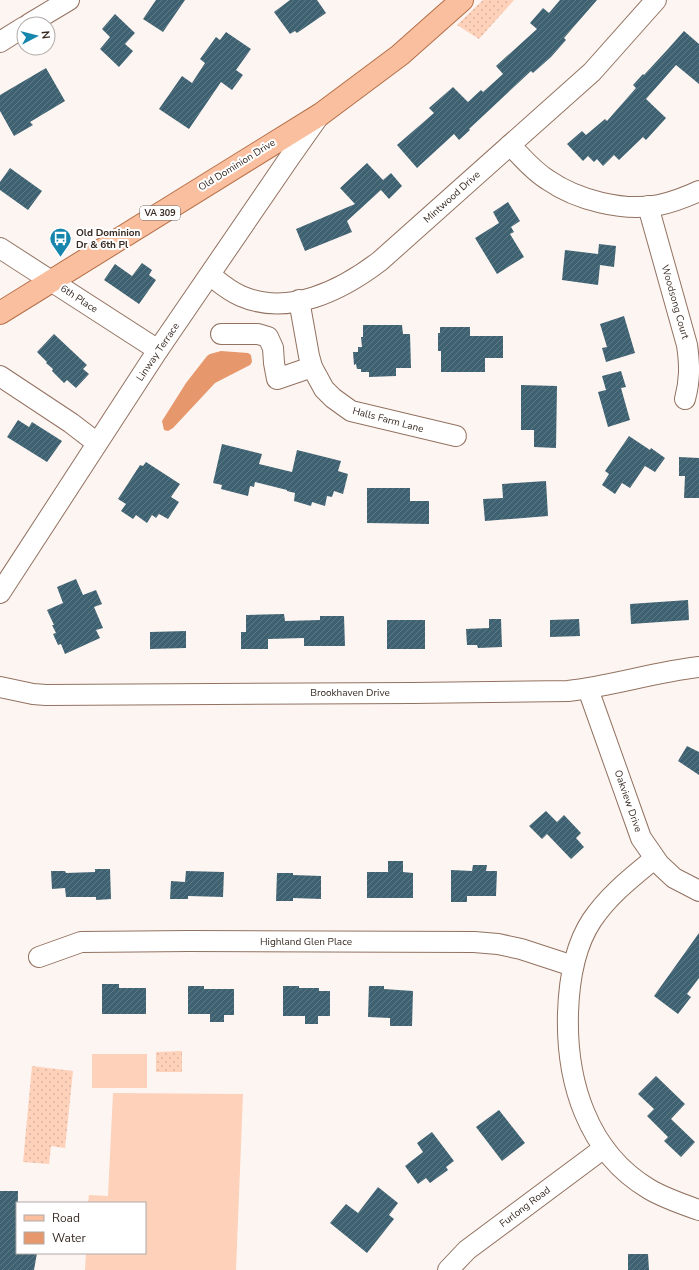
<svg xmlns="http://www.w3.org/2000/svg" width="699" height="1270" font-family="'Nunito Sans',sans-serif">
<style>
.grass{fill:url(#grass-dots)}
.pitch{fill:#fdd1ba}
.water{fill:#e7976c}
.building{fill:url(#building-hatch)}
.lines{fill:none;stroke-linecap:round;stroke-linejoin:round}
.minor-casing{stroke:#927261;stroke-width:22}
.major-casing{stroke:#b46f48;stroke-width:24}
.minor{stroke:#fff;stroke-width:20}
.major{stroke:#fabf9e;stroke-width:22}
.labels{text-anchor:middle;dominant-baseline:central;stroke-width:4;stroke-linejoin:round;paint-order:stroke}
.shield{fill:#fff;stroke:#736a64;stroke-width:1}
.shield-label{font-size:9px;font-weight:bold;fill:#372a22}
.street-label{font-size:10px;fill:#372a22;stroke:#fff}
.poi-label{font-size:10px;font-weight:bold;fill:#372a22;stroke:#fff;text-anchor:start}
</style>
<defs>
<pattern id="grass-dots" width="8" height="8" patternUnits="userSpaceOnUse"><rect width="8" height="8" fill="#fdd1ba"/><path d="M2 2h.1M6 6h.1" fill="none" stroke="#d9b4a0" stroke-width="1.8" stroke-linecap="round"/></pattern>
<pattern id="building-hatch" width="6" height="6" patternUnits="userSpaceOnUse"><rect width="6" height="6" fill="#3e6272"/><path d="M-1 1l2-2M0 6l6-6M5 7l2-2" fill="none" stroke="#5f7985"/></pattern>
</defs>
<rect width="100%" height="100%" fill="#fdf5f1"/>
<!-- grass -->
<g class="grass">
<polygon points="483,0 514,0 479,39 457,25 456,26"/>
<polygon points="182,1051 182,1072 156,1072 156,1052"/>
<polygon points="32,1066 73,1071 65,1148 51,1146 49,1164 23,1162"/>
</g>
<!-- pitch -->
<g class="pitch">
<rect x="92" y="1054" width="55" height="34"/>
<polygon points="113,1093 243,1094 236,1270 85,1270 86,1253 145,1253 145,1203 88,1203 89,1195 108,1196"/>
</g>
<!-- water -->
<polygon class="water" points="221,351 248,353 251,355 252,362 250,365 215,383 173,428 168,431 164,430 162,421 186,383 207,356 210,354"/>
<!-- building -->
<g class="building">
<polygon points="156,0 185,0 163,32 143,19"/>
<polygon points="290,0 317,0 326,13 297,33 295,31 290,34 274,12"/>
<polygon points="560,0 597,0 564,38 566,40 551,57 533,73 531,71 469,129 470,130 459,140 454,134 417,168 397,145 434,113 429,108 453,87 468,102 481,90 483,92 503,74 496,66 537,29 530,23 543,8 549,13"/>
<polygon points="115,14 135,33 125,44 133,51 119,67 100,49 110,37 102,29"/>
<polygon points="684,31 699,44 699,84 676,65 646,99 666,118 646,140 643,137 619,160 614,155 603,166 597,159 594,162 588,156 583,161 567,144 582,131 586,135 605,119 607,121 636,88 633,85 643,74 644,75 668,49"/>
<polygon points="226,32 251,49 236,70 243,75 232,90 221,82 189,129 159,109 182,76 192,83 205,63 200,59 216,37 220,40"/>
<polygon points="46,68 65,101 30,122 33,125 14,136 0,111 0,95"/>
<polygon points="367,163 383,180 391,173 402,186 389,199 381,190 347,221 352,232 305,251 296,229 355,204 340,188"/>
<polygon points="10,168 42,191 28,210 0,190 0,182"/>
<polygon points="508,202 520,221 511,227 514,232 510,234 524,257 497,274 475,238 499,223 493,212"/>
<polygon points="599,244 616,246 614,267 600,265 598,285 562,280 565,250 598,254"/>
<polygon points="142,263 152,270 149,275 156,280 139,304 104,280 115,264 132,276"/>
<polygon points="624,316 635,353 606,362 602,348 607,347 600,324"/>
<polygon points="363,325 402,325 403,334 410,334 411,368 396,368 396,376 369,377 369,372 361,372 361,369 357,369 356,364 354,365 353,352 358,352 358,347 362,347 361,337 363,337"/>
<polygon points="440,327 470,327 470,336 503,336 503,358 485,358 485,372 441,372 441,351 438,351 438,333 440,333"/>
<polygon points="54,334 87,365 83,369 89,374 76,388 67,380 64,383 52,371 53,369 46,363 47,362 37,352"/>
<polygon points="621,371 626,387 621,388 630,420 608,427 598,392 606,390 602,376"/>
<polygon points="521,385 557,386 556,448 534,447 534,430 521,430"/>
<polygon points="18,420 29,427 32,422 62,441 47,462 7,437"/>
<polygon points="629,436 650,450 651,448 665,458 655,472 645,466 630,488 622,483 615,494 602,485 609,474 605,471"/>
<polygon points="222,444 262,454 259,464 292,472 297,450 341,461 338,471 348,474 343,494 334,491 332,497 327,496 325,506 312,502 311,506 294,501 295,493 287,491 287,490 255,482 254,487 250,486 248,496 221,489 222,485 213,483"/>
<polygon points="679,457 699,458 699,498 684,498 685,476 679,476"/>
<polygon points="146,462 180,484 171,497 179,502 168,519 159,514 156,518 152,515 147,523 136,515 133,519 121,511 126,504 118,499 140,465 143,466"/>
<polygon points="546,481 548,516 485,521 483,499 503,498 502,484"/>
<polygon points="367,488 410,488 410,501 429,501 429,524 367,523"/>
<polygon points="76,579 83,595 96,590 102,604 94,607 103,628 96,630 100,638 65,654 61,644 58,645 53,634 56,633 52,625 54,625 47,610 63,603 57,587"/>
<polygon points="688,600 689,620 631,624 630,604"/>
<polygon points="284,614 285,621 320,620 320,616 344,616 345,646 304,646 304,638 268,639 268,649 241,649 241,632 246,632 246,615"/>
<polygon points="489,619 501,619 502,647 478,648 477,645 467,645 466,629 489,628"/>
<polygon points="579,619 580,636 550,637 550,620"/>
<rect x="387" y="620" width="38" height="29"/>
<polygon points="186,631 186,648 150,649 150,632"/>
<polygon points="687,746 699,752 699,775 678,761"/>
<polygon points="546,811 557,822 564,815 581,833 576,838 584,847 571,859 547,834 542,839 529,826"/>
<polygon points="388,861 403,861 403,872 413,873 413,898 367,898 367,872 388,872"/>
<polygon points="473,865 487,865 486,871 497,871 496,896 467,896 467,902 451,902 451,870 472,871"/>
<polygon points="95,869 110,869 111,899 96,900 96,897 66,897 65,888 52,889 51,871 65,871 66,873 95,872"/>
<polygon points="186,871 224,872 223,897 188,896 188,899 170,899 171,881 185,882"/>
<polygon points="277,873 293,873 293,875 321,876 321,899 293,898 293,901 276,901"/>
<polygon points="699,933 699,978 687,994 691,997 678,1014 654,996"/>
<polygon points="102,984 119,984 119,988 146,988 146,1014 102,1014"/>
<polygon points="188,986 204,986 204,989 234,989 234,1015 224,1015 224,1022 210,1022 210,1014 188,1014"/>
<polygon points="283,986 299,986 299,988 319,988 319,991 330,991 330,1016 318,1016 318,1024 305,1024 305,1016 283,1016"/>
<polygon points="369,986 384,986 384,989 413,991 412,1026 390,1026 390,1018 368,1017"/>
<polygon points="656,1076 685,1104 671,1119 695,1142 681,1157 664,1141 668,1137 647,1116 654,1109 638,1094"/>
<polygon points="499,1110 525,1143 502,1161 476,1127"/>
<polygon points="432,1132 454,1161 446,1167 448,1170 430,1183 426,1178 418,1184 405,1166 423,1152 417,1143"/>
<polygon points="378,1187 398,1203 389,1215 394,1219 367,1253 330,1223 346,1204 358,1213"/>
<polygon points="0,1191 18,1191 17,1253 37,1253 34,1270 0,1270"/>
<polygon points="628,1254 648,1254 649,1270 628,1270"/>
</g>
<g class="lines">
<defs>
<g id="minor">
<polyline points="29,24 69,0"/>
<polyline points="0,42 24,27"/>
<path d="M510,145C522,157 533,171 548,180C577,200 623,212 659,205C673,202 686,197 699,191"/>
<path d="M648,206L687,345C690,365 690,380 685,399"/>
<polyline points="0,248 158,350"/>
<path d="M210,275C220,283 229,291 241,296C289,317 342,290 380,261L592,72L656,0"/>
<polyline points="299,300 309,356 312,367 324,389 333,398 351,411 456,436"/>
<polyline points="221,334 258,334 268,337 273,348 274,363 277,379 312,367"/>
<polyline points="0,376 71,423 97,443"/>
<polyline points="0,593 158,350 290,157 319,116"/>
<path d="M0,687L33,694L46,695L412,693L568,691C612,686 655,672 699,667"/>
<polyline points="588,689 641,838 659,864 674,878 699,891"/>
<path d="M654,859C631,878 609,895 592,920C574,947 569,981 568,1013C566,1081 587,1152 649,1189C664,1198 682,1204 699,1210"/>
<polyline points="39,957 81,942 189,941 474,942 498,944 521,949 573,966"/>
<polyline points="448,1270 467,1250 604,1148"/>
</g>
<polyline id="major" points="0,313 321,114 400,55 462,0"/>
</defs>
<!-- minor casing -->
<use href="#minor" class="minor-casing"/>
<!-- major casing -->
<use href="#major" class="major-casing"/>
<!-- minor -->
<use href="#minor" class="minor"/>
<!-- major -->
<use href="#major" class="major"/>
</g>
<!-- icons -->
<defs>
<symbol id="bus-pin" viewBox="-11 -11 22 30"><path d="M0 17L-7.5 6A9.5 9.5 0 1 1 7.5 6Z" fill="#1786ad" stroke="#fff"/><path d="M-5-6H5V4H4V6H2V4H-2V6H-4V4H-5ZM-3.5-4V0h7V-4ZM-3.5 1.2v1.5H-2V1.2ZM2 1.2v1.5H3.5V1.2Z" fill="#fff"/></symbol>
</defs>
<g fill-rule="evenodd">
<use href="#bus-pin" x="48" y="226" width="25" height="34"/>
</g>
<g class="labels">
<!-- shield labels -->
<rect class="shield" x="140" y="206" width="40" height="14" rx="3"/>
<g class="shield-label">
<text x="160" y="213">VA 309</text>
</g>
<!-- street labels -->
<g class="street-label">
<text transform="translate(237 165) rotate(-32)">Old Dominion Drive</text>
<text transform="translate(452 197) rotate(-42)">Mintwood Drive</text>
<text transform="translate(79 299) rotate(33)">6th Place</text>
<text transform="translate(675 302) rotate(74)">Woodsong Court</text>
<text transform="translate(158 352) rotate(-56)">Linway Terrace</text>
<text transform="translate(388 420) rotate(15)">Halls Farm Lane</text>
<text x="350" y="693">Brookhaven Drive</text>
<text transform="translate(628 801) rotate(71)">Oakview Drive</text>
<text x="306" y="942">Highland Glen Place</text>
<text transform="translate(525 1207) rotate(-37)">Furlong Road</text>
</g>
<!-- poi labels -->
<g class="poi-label">
<text x="76" y="233">Old Dominion<tspan x="76" dy="12">Dr &amp; 6th Pl</tspan></text>
</g>
</g>
<!-- legend -->
<rect x="16" y="1202" width="130" height="52" fill="#ffffff" stroke="#afaaa7"/>
<rect x="24" y="1215" width="20" height="6" fill="#fabf9e" stroke="#afaaa7"/>
<text x="52" y="1222" font-size="12" fill="#372a22">Road</text>
<rect x="24" y="1232" width="20" height="12" fill="#e7976c" stroke="#afaaa7"/>
<text x="52" y="1242" font-size="12" fill="#372a22">Water</text>
<!-- north arrow -->
<g transform="translate(36 36) rotate(83)"><circle r="19" fill="#ffffff" stroke="#afaaa7"/>
<path d="M0-3L7 15L0 10L-7 15Z" fill="#1786ad"/>
<text y="-6" font-size="11" font-weight="bold" text-anchor="middle" fill="#372a22">N</text>
</g>
</svg>
